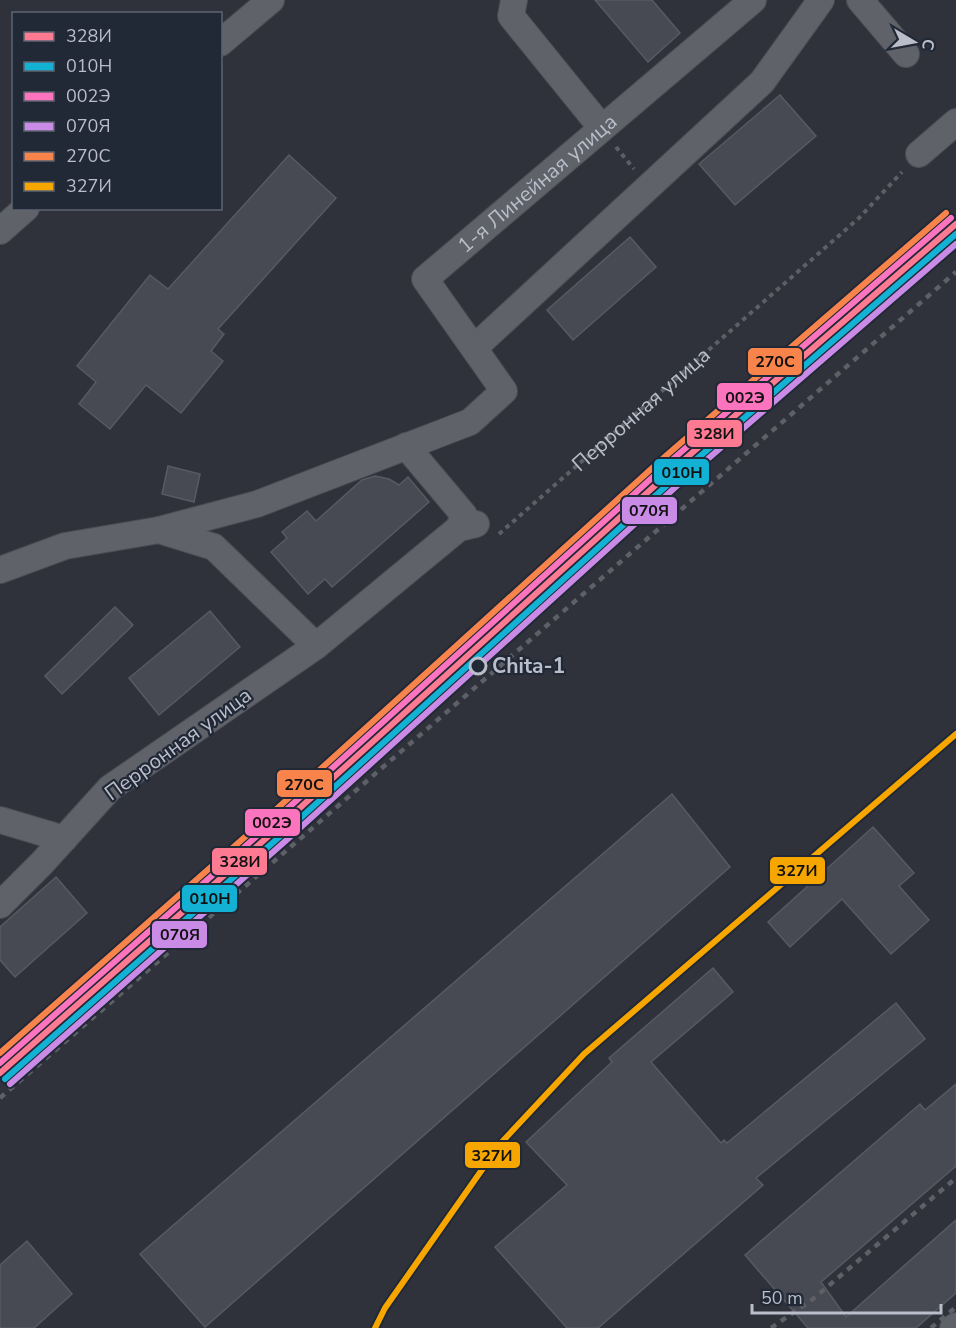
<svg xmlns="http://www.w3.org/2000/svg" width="956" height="1328" font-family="'Nunito Sans',sans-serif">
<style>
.building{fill:#474a52;stroke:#575a63;stroke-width:1.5}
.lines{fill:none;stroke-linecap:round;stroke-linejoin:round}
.minor-casing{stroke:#4b4d54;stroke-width:28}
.path{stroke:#5c6066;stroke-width:4;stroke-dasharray:4.5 4.5;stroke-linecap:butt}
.minor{stroke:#5f6269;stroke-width:26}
.rail{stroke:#5d6066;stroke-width:4.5;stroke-dasharray:6 6;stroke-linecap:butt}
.rail-1-casing{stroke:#212836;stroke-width:10}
.rail-2-casing{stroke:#212836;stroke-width:10}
.rail-3-casing{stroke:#212836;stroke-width:10}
.rail-4-casing{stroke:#212836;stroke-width:10}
.rail-5-casing{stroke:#212836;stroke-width:10}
.rail-6-casing{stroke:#212836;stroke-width:10}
.rail-1{stroke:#fe7a93;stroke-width:6}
.rail-2{stroke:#13b2d5;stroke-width:6}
.rail-3{stroke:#fc73be;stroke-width:6}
.rail-4{stroke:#ca8be6;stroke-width:6}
.rail-5{stroke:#f8844c;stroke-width:6}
.rail-6{stroke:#f7a600;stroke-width:6}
.stop-dot{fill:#212836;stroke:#babecb;stroke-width:3}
.labels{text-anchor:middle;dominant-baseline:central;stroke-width:4.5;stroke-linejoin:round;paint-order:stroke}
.street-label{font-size:21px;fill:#babecb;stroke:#212836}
.stop-label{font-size:21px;font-weight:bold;fill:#babecb;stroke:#212836;text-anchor:start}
.line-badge{stroke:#212836;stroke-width:2}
.pale-badge-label{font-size:16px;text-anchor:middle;font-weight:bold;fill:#111}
</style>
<rect width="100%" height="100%" fill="#2f323b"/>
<!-- building -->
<g class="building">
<polygon points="595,0 652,0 680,33 648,62"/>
<polygon points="780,95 816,136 735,205 699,164"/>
<polygon points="289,155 336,198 218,329 224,334 211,351 223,361 181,413 146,385 110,429 79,404 96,382 77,366 150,275 168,289"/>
<polygon points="630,237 656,267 573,340 547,310"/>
<polygon points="168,466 200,474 194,502 162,494"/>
<polygon points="375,476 389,479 399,485 408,477 429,502 332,587 325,579 308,594 271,552 287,538 282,532 307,511 316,521 362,480"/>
<polygon points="115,607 133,625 62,694 45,676"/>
<polygon points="210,611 240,647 159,715 129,678"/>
<polygon points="672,794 730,867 205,1327 140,1254"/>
<polygon points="873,827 914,873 899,886 929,920 891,954 842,899 790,947 768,922"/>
<polygon points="56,877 87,913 15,977 0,960 0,927"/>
<polygon points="713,968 733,992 651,1062 721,1143 724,1140 727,1143 896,1003 925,1039 756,1178 763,1185 598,1328 567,1328 495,1247 567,1185 526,1142 612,1062 609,1058"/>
<polygon points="956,1084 956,1166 821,1282 846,1317 956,1220 956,1293 916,1328 808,1328 745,1255 920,1104 925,1110"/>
<polygon points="27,1241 72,1294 34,1328 0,1328 0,1265"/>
</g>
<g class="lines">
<defs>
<g id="minor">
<polyline points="514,0 511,16 601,127"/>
<polyline points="860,0 906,54"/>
<polyline points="220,43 271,0"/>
<polyline points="919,154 956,122"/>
<polyline points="0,231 26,208"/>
<polyline points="474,348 762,82 821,0"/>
<polyline points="406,446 464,515 459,528"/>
<path id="s2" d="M159,530L257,504L470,422L504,391L425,279L753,0"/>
<polyline points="0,570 65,546 159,530 214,547 316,646 110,788 42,863 0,905"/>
<polyline points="316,646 459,528 476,524"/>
<polyline points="0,820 64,839"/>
<polyline points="953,1328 956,1326"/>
</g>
</defs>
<!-- minor casing -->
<use href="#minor" class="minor-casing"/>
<!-- path -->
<g class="path">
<polyline points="616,147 634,169"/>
<path id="s1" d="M499,534L859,218L902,172"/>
</g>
<!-- minor -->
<use href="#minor" class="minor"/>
<!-- rail -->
<g class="rail">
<polyline points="0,1098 956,272"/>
<polyline points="771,1328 813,1299 956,1178"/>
<polyline points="931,1328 956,1307"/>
</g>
<defs>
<polyline id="rail-1" points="0,1073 280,826 670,472 956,224"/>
<polyline id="rail-2" points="5,1079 285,832 675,478 956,234"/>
<polyline id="rail-3" points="0,1063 275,820 665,466 951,218"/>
<polyline id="rail-4" points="10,1084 290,837 680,483 956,244"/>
<polyline id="rail-5" points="0,1053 270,815 660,461 946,213"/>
<polyline id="rail-6" points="375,1328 385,1308 500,1144 584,1054 956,734"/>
</defs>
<!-- rail-1 casing -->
<use href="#rail-1" class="rail-1-casing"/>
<!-- rail-2 casing -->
<use href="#rail-2" class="rail-2-casing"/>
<!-- rail-3 casing -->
<use href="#rail-3" class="rail-3-casing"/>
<!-- rail-4 casing -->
<use href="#rail-4" class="rail-4-casing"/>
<!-- rail-5 casing -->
<use href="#rail-5" class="rail-5-casing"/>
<!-- rail-6 casing -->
<use href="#rail-6" class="rail-6-casing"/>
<!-- rail-1 -->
<use href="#rail-1" class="rail-1"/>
<!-- rail-2 -->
<use href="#rail-2" class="rail-2"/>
<!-- rail-3 -->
<use href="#rail-3" class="rail-3"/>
<!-- rail-4 -->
<use href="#rail-4" class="rail-4"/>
<!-- rail-5 -->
<use href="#rail-5" class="rail-5"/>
<!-- rail-6 -->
<use href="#rail-6" class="rail-6"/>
</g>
<!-- markers -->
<circle class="stop-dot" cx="478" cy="666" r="8"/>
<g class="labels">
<!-- street labels -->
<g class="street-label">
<text stroke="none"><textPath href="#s2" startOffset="660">1-я Линейная улица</textPath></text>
<text stroke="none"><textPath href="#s1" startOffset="189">Перронная улица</textPath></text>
<text transform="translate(178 744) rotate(-36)">Перронная улица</text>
</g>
<!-- stop labels -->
<g class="stop-label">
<text x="492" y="666">Chita-1</text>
</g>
</g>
<g class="line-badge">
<rect x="747" y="347" width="56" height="29" rx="6" fill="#f8844c"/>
<rect x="716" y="382" width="57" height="29" rx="6" fill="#fc73be"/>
<rect x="686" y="419" width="57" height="29" rx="6" fill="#fe7a93"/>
<rect x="653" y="458" width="57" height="28" rx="6" fill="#13b2d5"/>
<rect x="621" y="496" width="57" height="29" rx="6" fill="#ca8be6"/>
<rect x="276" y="769" width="57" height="29" rx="6" fill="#f8844c"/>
<rect x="244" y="808" width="57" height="29" rx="6" fill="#fc73be"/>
<rect x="211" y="847" width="57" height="29" rx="6" fill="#fe7a93"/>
<rect x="769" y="856" width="57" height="29" rx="6" fill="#f7a600"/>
<rect x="181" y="884" width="57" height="29" rx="6" fill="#13b2d5"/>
<rect x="151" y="920" width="57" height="29" rx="6" fill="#ca8be6"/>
<rect x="464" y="1141" width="57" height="28" rx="6" fill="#f7a600"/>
</g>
<g class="pale-badge-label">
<text x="775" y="367">270С</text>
<text x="745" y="403">002Э</text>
<text x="714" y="439">328И</text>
<text x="682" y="478">010Н</text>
<text x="649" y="516">070Я</text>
<text x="304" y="790">270С</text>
<text x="272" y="828">002Э</text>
<text x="240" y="867">328И</text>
<text x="797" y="876">327И</text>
<text x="210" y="904">010Н</text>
<text x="180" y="940">070Я</text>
<text x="492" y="1161">327И</text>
</g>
<!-- legend -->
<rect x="12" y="12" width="210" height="198" fill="#212836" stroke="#5e6472" stroke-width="1.5"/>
<rect x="24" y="32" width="30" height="9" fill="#fe7a93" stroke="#5e6472" stroke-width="1.5"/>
<text x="66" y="42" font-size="18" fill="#babecb">328И</text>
<rect x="24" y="62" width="30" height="9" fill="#13b2d5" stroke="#5e6472" stroke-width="1.5"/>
<text x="66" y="72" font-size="18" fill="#babecb">010Н</text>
<rect x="24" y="92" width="30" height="9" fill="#fc73be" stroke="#5e6472" stroke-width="1.5"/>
<text x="66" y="102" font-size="18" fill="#babecb">002Э</text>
<rect x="24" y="122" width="30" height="9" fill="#ca8be6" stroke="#5e6472" stroke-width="1.5"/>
<text x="66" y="132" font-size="18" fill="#babecb">070Я</text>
<rect x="24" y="152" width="30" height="9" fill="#f8844c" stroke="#5e6472" stroke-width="1.5"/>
<text x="66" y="162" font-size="18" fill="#babecb">270С</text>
<rect x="24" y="182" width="30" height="9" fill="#f7a600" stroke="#5e6472" stroke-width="1.5"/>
<text x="66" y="192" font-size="18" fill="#babecb">327И</text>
<!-- north arrow -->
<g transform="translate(914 42) rotate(100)" stroke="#212836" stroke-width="4.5" paint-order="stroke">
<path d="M0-4.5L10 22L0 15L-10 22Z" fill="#babecb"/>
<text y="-9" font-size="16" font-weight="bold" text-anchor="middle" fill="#babecb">С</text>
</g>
<!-- scale -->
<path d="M752 1304v9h189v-9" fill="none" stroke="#babecb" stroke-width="3"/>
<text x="761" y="1304" font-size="18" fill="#babecb" stroke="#212836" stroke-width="4.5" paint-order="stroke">50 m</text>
</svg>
